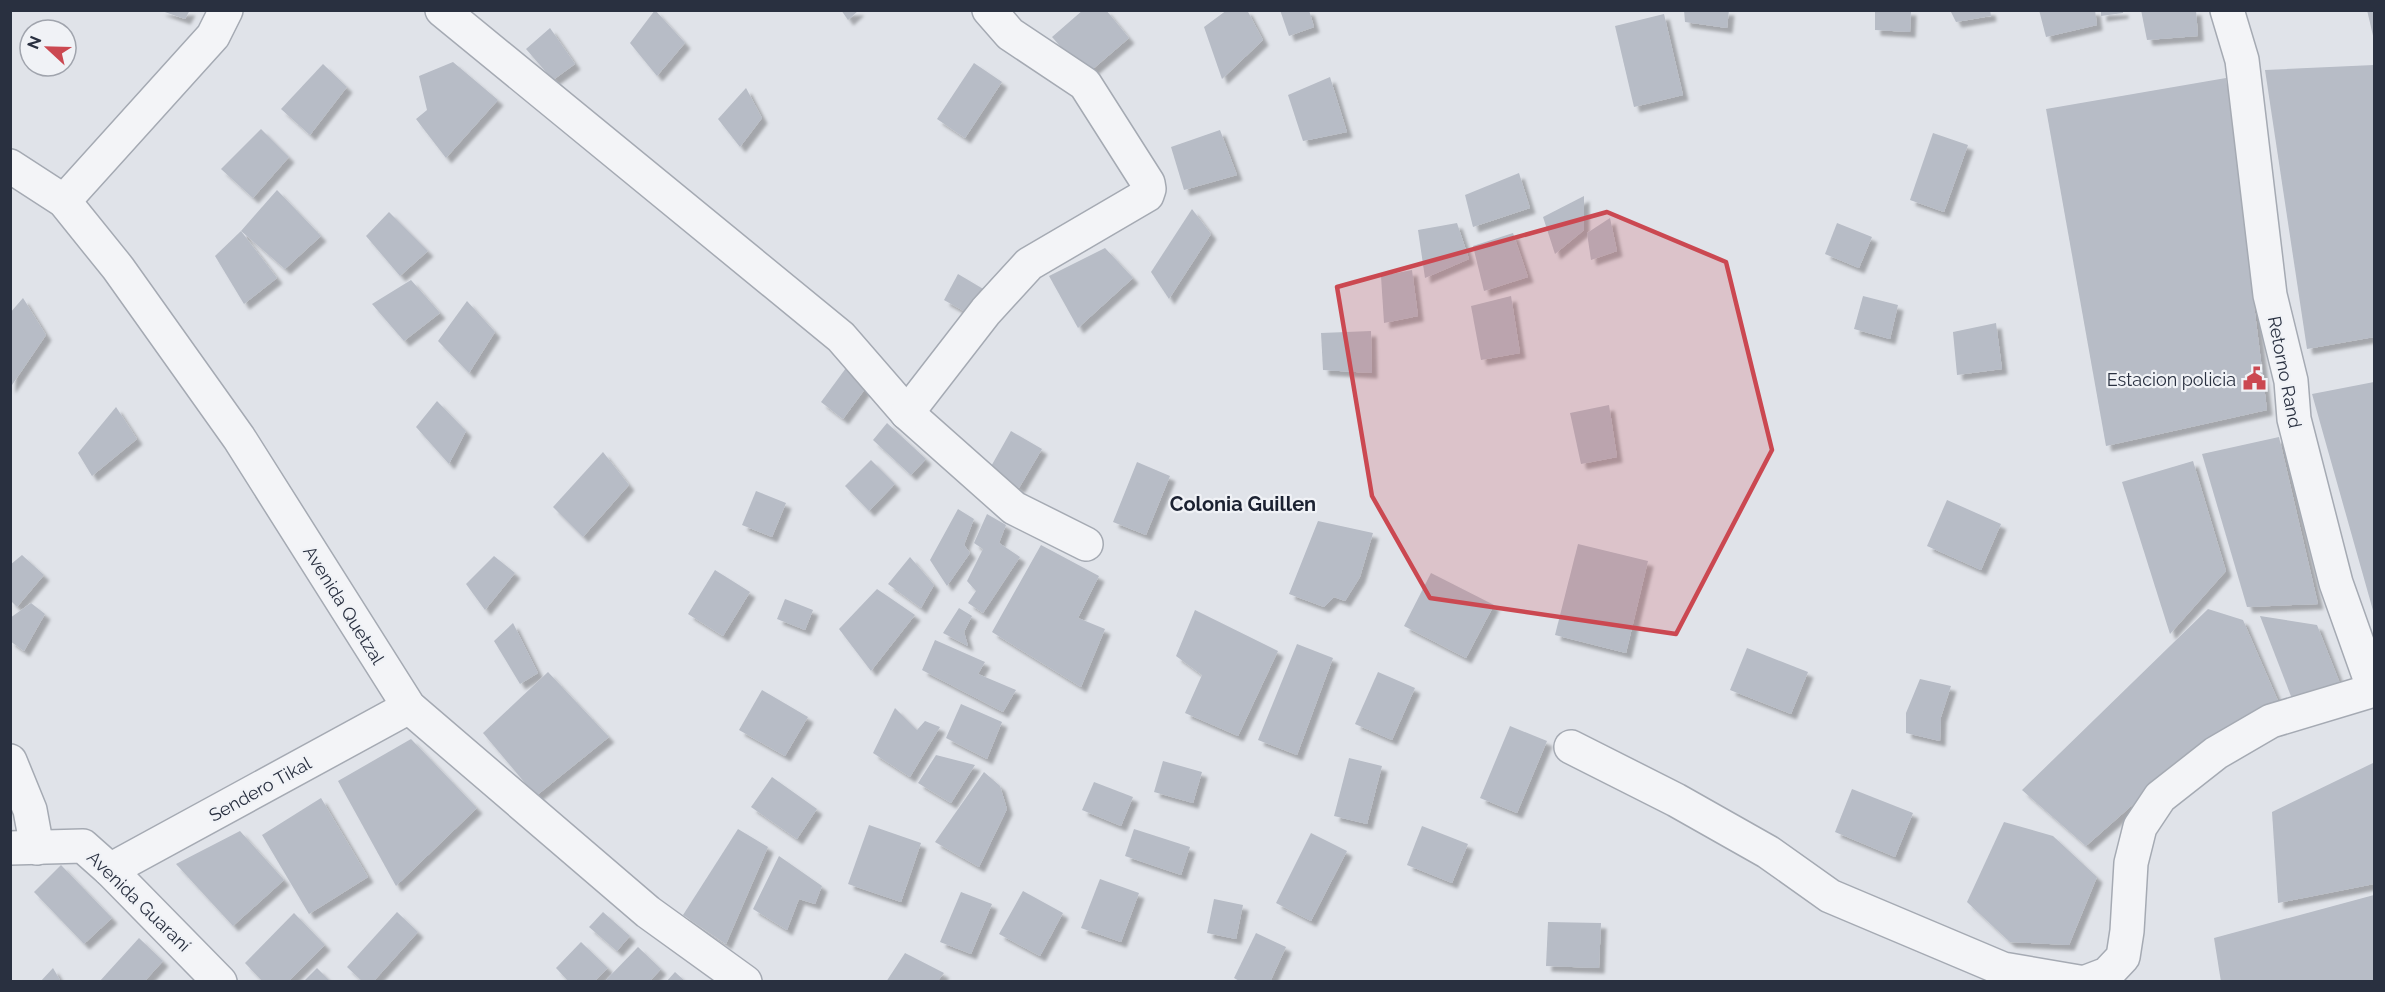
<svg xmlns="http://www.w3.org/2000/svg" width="2385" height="992" font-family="Raleway,sans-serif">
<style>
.building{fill:#b7bcc6;filter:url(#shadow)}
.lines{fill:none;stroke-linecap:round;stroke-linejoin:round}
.minor-casing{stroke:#a5aab3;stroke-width:36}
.minor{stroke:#f3f4f7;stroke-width:33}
.marked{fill:#cb4851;fill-opacity:0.2;stroke:#cb4851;stroke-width:4.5;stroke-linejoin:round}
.labels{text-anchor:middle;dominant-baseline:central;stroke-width:4.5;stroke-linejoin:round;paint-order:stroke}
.street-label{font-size:18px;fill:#293040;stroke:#f0f2f6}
.poi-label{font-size:18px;fill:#293040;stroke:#f0f2f6;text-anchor:end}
.neighbourhood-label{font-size:20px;font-weight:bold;fill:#1b2131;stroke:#f0f2f6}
</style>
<defs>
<filter id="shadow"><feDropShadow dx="5.5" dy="5.5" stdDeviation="1.5" flood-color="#0004"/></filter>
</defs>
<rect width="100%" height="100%" fill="#e0e3e9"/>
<!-- building -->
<g class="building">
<polygon points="159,10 190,10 185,19"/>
<polygon points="655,10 685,43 657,76 630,43"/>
<polygon points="841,10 859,10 848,20"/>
<polygon points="1083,10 1106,10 1129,38 1086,75 1052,37"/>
<polygon points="1227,10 1247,10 1263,40 1222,79 1204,27"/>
<polygon points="1280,10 1309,10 1314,27 1289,36"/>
<polygon points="1684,10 1729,10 1727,28 1685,22"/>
<polygon points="1875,10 1911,10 1910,32 1875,30"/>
<polygon points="1950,10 1990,10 1991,16 1956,22"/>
<polygon points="2039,10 2095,10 2097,25 2046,37"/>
<polygon points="2101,10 2123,10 2123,13 2101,16"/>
<polygon points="2141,10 2196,10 2198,36 2147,40"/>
<polygon points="2367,10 2374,10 2374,40"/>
<polygon points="1664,14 1683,95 1634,107 1615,26"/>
<polygon points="550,28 575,64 553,80 526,49"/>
<polygon points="453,62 498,100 446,158 416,119 427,110 419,76"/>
<polygon points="974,63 1002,82 965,138 937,119"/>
<polygon points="323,64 347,87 310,135 281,109"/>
<polygon points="2374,65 2374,337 2307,349 2265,70"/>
<polygon points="1330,77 1347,132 1303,141 1288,95"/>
<polygon points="2226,78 2267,410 2106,446 2046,109"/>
<polygon points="746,88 762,118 740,147 718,119"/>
<polygon points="261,129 289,157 253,198 221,169"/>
<polygon points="1220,130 1237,175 1184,190 1171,147"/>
<polygon points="1933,133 1968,145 1944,212 1910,200"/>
<polygon points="1519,173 1530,208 1473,227 1465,195"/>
<polygon points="277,190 321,236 285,269 241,231"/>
<polygon points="1584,196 1584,230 1555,254 1543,217"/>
<polygon points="1192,209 1211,234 1169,299 1151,272"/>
<polygon points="389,212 428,251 400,276 366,236"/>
<polygon points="1610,218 1617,251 1591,260 1587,233"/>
<polygon points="1457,223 1469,259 1425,278 1418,230"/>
<polygon points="1837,223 1872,237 1859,268 1825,254"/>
<polygon points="241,231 277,278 244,304 215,256"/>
<polygon points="1513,233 1528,277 1484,291 1473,246"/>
<polygon points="1105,248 1133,278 1078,328 1049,276"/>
<polygon points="1412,270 1418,316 1384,323 1381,276"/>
<polygon points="958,274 990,293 976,318 944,300"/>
<polygon points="411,280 440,313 404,341 372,304"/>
<polygon points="1511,296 1520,353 1481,360 1471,306"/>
<polygon points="1863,296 1898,305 1890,339 1854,329"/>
<polygon points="23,298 46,335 10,388 10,313"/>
<polygon points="467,301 495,332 469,373 438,341"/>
<polygon points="1996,323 2002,369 1957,375 1953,332"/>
<polygon points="1371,331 1372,373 1323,370 1321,333"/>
<polygon points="846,368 868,385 843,419 821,402"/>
<polygon points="2374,382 2374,614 2312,394"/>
<polygon points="437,401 466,431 449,464 416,427"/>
<polygon points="1609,405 1617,457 1581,464 1570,413"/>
<polygon points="116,407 137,439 92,476 78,453"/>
<polygon points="887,423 926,459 911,475 873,440"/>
<polygon points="1011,431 1042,449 1019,488 989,470"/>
<polygon points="2279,437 2318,604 2247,607 2202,454"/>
<polygon points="603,452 629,485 583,537 553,507"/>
<polygon points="871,460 895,484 869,511 845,486"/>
<polygon points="2193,461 2226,571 2170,634 2122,482"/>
<polygon points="1137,462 1170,476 1146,535 1113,522"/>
<polygon points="756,491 786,503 772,537 742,525"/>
<polygon points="1947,500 2001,524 1981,570 1927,546"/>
<polygon points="958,509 974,519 964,545 970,553 947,586 930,560"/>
<polygon points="987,514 1006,525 999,543 1020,557 983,613 968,603 976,591 967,581 983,549 974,543"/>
<polygon points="1318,521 1373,533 1360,577 1345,601 1334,597 1324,607 1289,594"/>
<polygon points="1578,544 1648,561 1626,653 1555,635"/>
<polygon points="1041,545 1099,576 1078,618 1105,629 1081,687 992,632"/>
<polygon points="22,555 44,575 17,607 10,600 10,565"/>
<polygon points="494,556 515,573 485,610 466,584"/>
<polygon points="910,557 934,585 921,608 888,584"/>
<polygon points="715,570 750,592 723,636 688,614"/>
<polygon points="1431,573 1494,605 1466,658 1404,626"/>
<polygon points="877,589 915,615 871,671 839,629"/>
<polygon points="785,599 813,610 805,630 777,619"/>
<polygon points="31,603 45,614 24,651 10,641 10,618"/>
<polygon points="959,608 972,616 964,632 968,646 943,633"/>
<polygon points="2208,609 2243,620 2279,703 2189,755 2086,846 2022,790"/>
<polygon points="1195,610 1278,651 1238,736 1185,713 1202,675 1176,656"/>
<polygon points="2260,616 2317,625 2343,691 2294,704"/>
<polygon points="513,623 538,673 520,684 494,641"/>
<polygon points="935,640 985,662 978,674 1016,690 1003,712 922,670"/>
<polygon points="1297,644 1333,658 1297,755 1258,740"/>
<polygon points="1747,648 1808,672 1791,714 1730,690"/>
<polygon points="548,672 609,737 536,796 483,733"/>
<polygon points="1378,672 1415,688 1392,740 1355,724"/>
<polygon points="1920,679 1951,686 1941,717 1940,741 1906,733 1906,713"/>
<polygon points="762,690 808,717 785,756 739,730"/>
<polygon points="961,704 1002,722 987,759 946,738"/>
<polygon points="895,708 917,730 925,721 940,727 910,777 873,753"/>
<polygon points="1510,726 1547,741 1517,813 1480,798"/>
<polygon points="411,739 477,808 396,886 338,781"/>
<polygon points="936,755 975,765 951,803 918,783"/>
<polygon points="1349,758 1382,766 1367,824 1334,816"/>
<polygon points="1163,761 1202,772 1193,803 1154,792"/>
<polygon points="2373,763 2374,769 2374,884 2278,903 2272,812"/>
<polygon points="984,772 1000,786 1007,809 979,867 935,842"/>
<polygon points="772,777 817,809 797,839 751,807"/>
<polygon points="1094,782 1133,797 1121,826 1082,810"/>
<polygon points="1852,789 1913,813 1895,857 1835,832"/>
<polygon points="321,798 368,877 309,914 262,835"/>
<polygon points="2004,822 2053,836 2097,877 2069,945 2010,942 1967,902"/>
<polygon points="869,825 921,843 901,902 848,884"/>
<polygon points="1422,826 1468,844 1452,883 1407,865"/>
<polygon points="738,829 768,847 726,944 683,915"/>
<polygon points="1134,829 1190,847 1181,875 1125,856"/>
<polygon points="240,831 284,880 233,926 176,864"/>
<polygon points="1311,833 1347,851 1311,921 1276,903"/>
<polygon points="779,856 822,886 815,904 799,899 787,930 753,909"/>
<polygon points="61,865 112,918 84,944 34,892"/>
<polygon points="1100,879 1139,893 1121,942 1081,928"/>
<polygon points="1023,891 1063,913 1040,956 999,934"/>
<polygon points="961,892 992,904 971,954 940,942"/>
<polygon points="2374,895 2374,982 2221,982 2214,938"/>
<polygon points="1214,899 1243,905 1236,939 1207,933"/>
<polygon points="397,912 418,932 373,982 363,982 347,967"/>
<polygon points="603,912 630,936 617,951 589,927"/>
<polygon points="294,913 325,945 288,982 263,982 245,963"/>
<polygon points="1548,922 1601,923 1599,968 1546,966"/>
<polygon points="1256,933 1286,947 1270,982 1241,982 1234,978"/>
<polygon points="139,938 163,961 144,982 99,982"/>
<polygon points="581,942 608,968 594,982 569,982 556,968"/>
<polygon points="638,947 661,969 649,982 604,982"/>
<polygon points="905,953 944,973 937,982 886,982"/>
<polygon points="53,968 61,982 40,982"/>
<polygon points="317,968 331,982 303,982"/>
<polygon points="675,972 686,982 666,982"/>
</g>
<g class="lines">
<defs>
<g id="minor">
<polyline points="442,10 841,337 907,413 1014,508 1086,544"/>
<polyline points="10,166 64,201 118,268 239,438 409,707 648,912 745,982"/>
<polyline points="64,201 213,36 226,10"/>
<polyline points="907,413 986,311 1029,264 1147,195 1149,189 1148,183 1085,84 1010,34 989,10"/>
<polyline points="1571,747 1676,800 1768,852 1830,896 2003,969 2079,982"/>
<polyline points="10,761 30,810 37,848"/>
<polyline points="10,848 83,846 110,870 220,982"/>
<polyline points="110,870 409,707"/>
<polyline points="2086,982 2107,974 2123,957 2127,931 2131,863 2140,827 2160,797 2216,753 2271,721 2374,690 2336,583 2294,419 2291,381 2270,295 2242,60 2227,10"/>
</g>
</defs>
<!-- minor casing -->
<use href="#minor" class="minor-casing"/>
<!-- minor -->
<use href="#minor" class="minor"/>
</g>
<!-- marked area -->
<path class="marked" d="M1607,212L1726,262L1772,450L1676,634L1430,598L1372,496L1337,287Z"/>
<!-- icons -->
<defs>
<symbol id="civic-bare" viewBox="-9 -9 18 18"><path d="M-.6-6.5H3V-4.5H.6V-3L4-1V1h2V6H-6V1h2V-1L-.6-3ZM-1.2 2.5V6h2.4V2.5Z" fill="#cb4851" stroke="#f0f2f6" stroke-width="2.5" paint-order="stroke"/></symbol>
</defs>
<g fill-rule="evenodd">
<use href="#civic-bare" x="2238" y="362" width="33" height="33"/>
</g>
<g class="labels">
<!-- street labels -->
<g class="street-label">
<text transform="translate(2285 372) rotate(79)">Retorno Rand</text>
<text transform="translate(344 605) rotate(58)">Avenida Quetzal</text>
<text transform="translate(260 789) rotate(-29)">Sendero Tikal</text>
<text transform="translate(139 901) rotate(44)">Avenida Guaraní</text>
</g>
<!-- poi labels -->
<g class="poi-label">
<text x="2236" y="379">Estacion policia</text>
</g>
<!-- neighbourhood labels -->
<g class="neighbourhood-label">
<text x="1243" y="504">Colonia Guillen</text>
</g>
</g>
<!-- border -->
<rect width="2385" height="992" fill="none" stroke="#293040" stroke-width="24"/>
<!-- north arrow -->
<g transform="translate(48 48) rotate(292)"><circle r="28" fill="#f0f2f6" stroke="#a0a4ad" stroke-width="1.5"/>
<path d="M0-4.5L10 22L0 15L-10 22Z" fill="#cb4851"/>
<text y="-9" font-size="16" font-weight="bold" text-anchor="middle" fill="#293040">N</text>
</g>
</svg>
